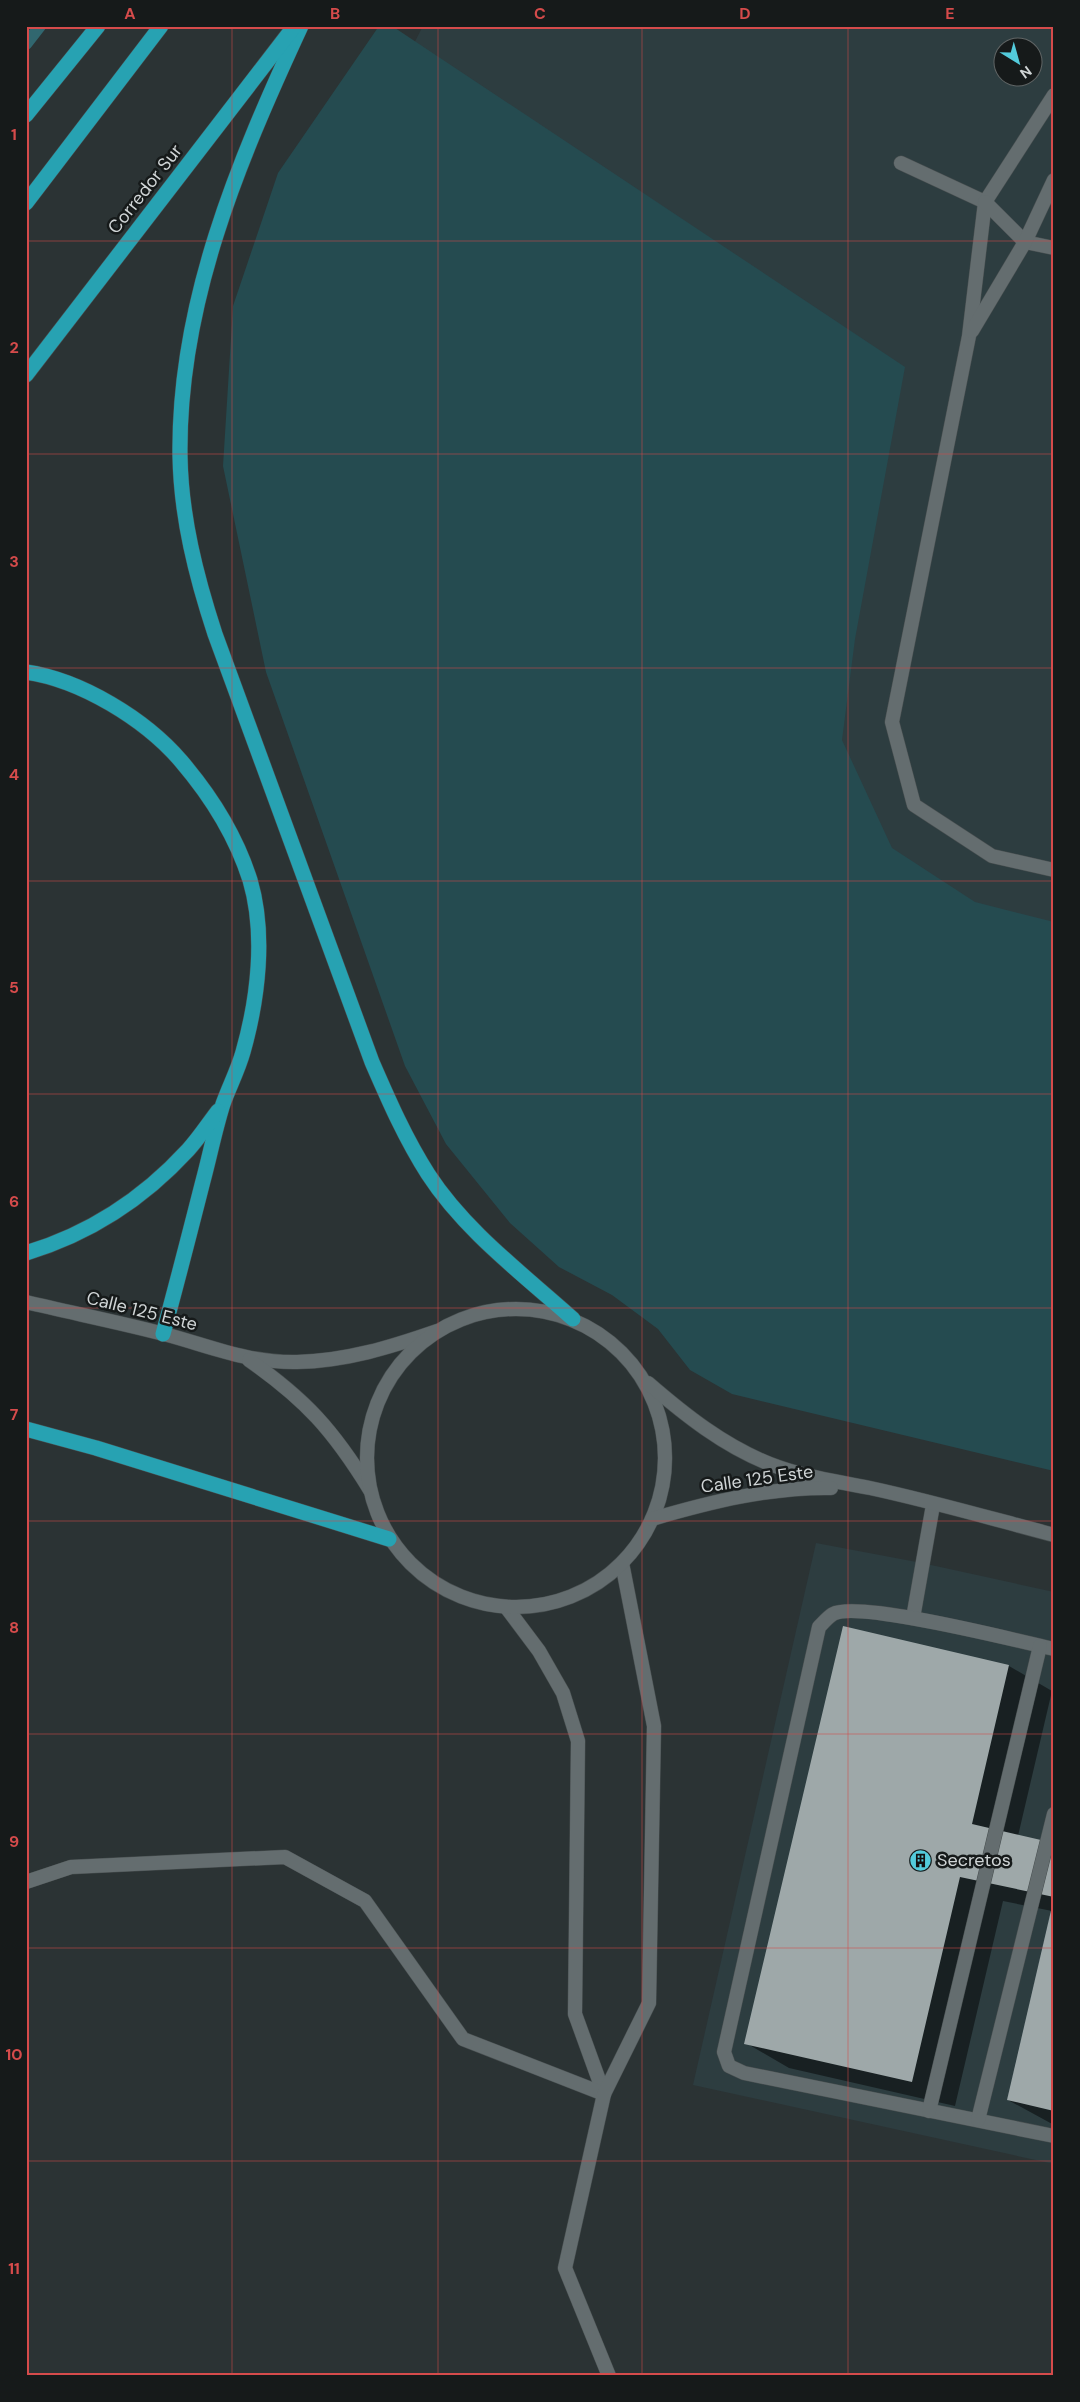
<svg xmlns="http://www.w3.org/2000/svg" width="1080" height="2402" font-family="'DM Sans',sans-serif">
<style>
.built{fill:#2d3d40;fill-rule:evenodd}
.green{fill:#254b50}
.shadow{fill:#0007}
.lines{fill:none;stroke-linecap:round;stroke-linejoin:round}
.stream{stroke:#31676f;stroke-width:12}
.building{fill:#9ea8a9}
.service-casing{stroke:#484f50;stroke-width:15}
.minor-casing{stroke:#484f50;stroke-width:15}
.tertiary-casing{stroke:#484f50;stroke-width:15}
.secondary-casing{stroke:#484f50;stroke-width:15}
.motorway-casing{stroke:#484f50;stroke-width:16}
.service{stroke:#646d6f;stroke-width:14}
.minor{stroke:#646d6f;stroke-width:14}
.tertiary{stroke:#646d6f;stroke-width:14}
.secondary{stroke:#646d6f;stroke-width:14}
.motorway{stroke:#27a2b2;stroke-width:15}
.grid{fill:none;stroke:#d54b4b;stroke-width:1;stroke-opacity:0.55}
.labels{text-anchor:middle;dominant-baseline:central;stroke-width:5;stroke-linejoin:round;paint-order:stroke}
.street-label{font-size:18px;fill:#d0d5d6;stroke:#161a1a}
.poi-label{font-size:18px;fill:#d0d5d6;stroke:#161a1a;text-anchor:start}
.neatline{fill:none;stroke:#d54b4b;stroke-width:2}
.grid-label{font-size:16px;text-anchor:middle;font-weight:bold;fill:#d54b4b}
</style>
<rect width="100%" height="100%" fill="#2b3334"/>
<!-- built -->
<g class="built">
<path d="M423,26H1054V1441L234,393ZM1002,48H1032V78H1002Z"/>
<polygon points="816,1543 922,1563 1054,1592 1054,2164 693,2085"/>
</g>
<!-- green -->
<polygon class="green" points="379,26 392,26 905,367 855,639 842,740 892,848 975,902 1054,922 1054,1471 732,1394 690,1370 658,1329 612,1295 559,1267 510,1223 446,1144 405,1066 266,672 223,466 233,306 278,173"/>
<!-- shadow -->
<polygon class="shadow" points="844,1628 1009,1666 1052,1691 1018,1836 1054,1844 1054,2125 1008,2100 1052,1911 1003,1901 955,2106 789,2068 746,2043"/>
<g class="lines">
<!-- stream -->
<polyline class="stream" points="26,44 40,26"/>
</g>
<!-- building -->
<g class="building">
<polygon points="843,1626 1009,1665 972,1824 1054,1843 1054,1897 960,1877 912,2082 744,2044"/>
<polygon points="1053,1902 1054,1902 1054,2111 1007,2100"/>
</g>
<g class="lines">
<defs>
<g id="service">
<polyline points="901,163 985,202"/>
<polyline points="913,1618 933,1505"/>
<path d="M1054,1649C1018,1641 858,1600 833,1614C828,1617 823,1623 819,1627L724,2052L729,2066L744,2073L1054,2136"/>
<polyline points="929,2111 1040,1646"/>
<polyline points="978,2120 1054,1814"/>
</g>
<g id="minor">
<polyline points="1054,95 985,202 969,336 892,722 914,805 992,856 1054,870"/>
<polyline points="985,202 1025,242 1054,248"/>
<polyline points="972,331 1025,242 1054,180"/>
<polyline points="506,1607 539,1651 563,1693 578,1741 575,2014 604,2094"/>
<polyline points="26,1882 71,1867 285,1857 365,1901 463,2039 604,2094"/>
<polyline points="609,2376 565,2268 604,2094 649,2003 654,1726 622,1563"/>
</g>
<g id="tertiary">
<path d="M26,1302C72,1313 118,1322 164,1334C210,1346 247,1363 297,1362C346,1361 391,1347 437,1331"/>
<path d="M249,1360C306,1400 333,1430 370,1490"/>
</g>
<g id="secondary">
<circle cx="516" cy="1458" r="149"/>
<path d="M648,1383C685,1415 724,1446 770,1464C803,1477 836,1481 870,1488C931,1501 993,1519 1054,1535"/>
<path d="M652,1519C710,1502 770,1487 831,1488"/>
</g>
<g id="motorway">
<path d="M301,26C238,162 178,304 180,456C181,517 196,576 215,634L372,1062C389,1101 405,1138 428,1174C465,1231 523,1274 573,1319"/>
<polyline points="26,115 98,26"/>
<polyline points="26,203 161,26"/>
<polyline points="26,375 293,28"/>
<path d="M26,672C81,680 145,719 181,761C211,796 236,836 250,880C266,934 258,999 243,1052C238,1070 229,1087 223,1104C215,1129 210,1155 203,1181C190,1232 177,1283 163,1334"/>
<path d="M26,1253C89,1234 144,1198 188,1150C199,1138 208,1124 218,1111"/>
<polyline points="26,1429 96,1448 389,1539"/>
</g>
</defs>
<!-- service casing -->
<use href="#service" class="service-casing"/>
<!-- minor casing -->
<use href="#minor" class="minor-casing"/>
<!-- tertiary casing -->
<use href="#tertiary" class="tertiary-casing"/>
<!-- secondary casing -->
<use href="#secondary" class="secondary-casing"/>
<!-- motorway casing -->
<use href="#motorway" class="motorway-casing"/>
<!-- service -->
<use href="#service" class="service"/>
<!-- minor -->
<use href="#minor" class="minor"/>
<!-- tertiary -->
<use href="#tertiary" class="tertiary"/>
<!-- secondary -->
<use href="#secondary" class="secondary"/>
<!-- motorway -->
<use href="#motorway" class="motorway"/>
</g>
<!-- grid -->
<path class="grid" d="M232,26V2376M438,26V2376M642,26V2376M848,26V2376M26,241H1054M26,454H1054M26,668H1054M26,881H1054M26,1094H1054M26,1308H1054M26,1521H1054M26,1734H1054M26,1948H1054M26,2161H1054"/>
<!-- icons -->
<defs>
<symbol id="building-disc" viewBox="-11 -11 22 22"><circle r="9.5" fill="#53cbdb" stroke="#161a1a"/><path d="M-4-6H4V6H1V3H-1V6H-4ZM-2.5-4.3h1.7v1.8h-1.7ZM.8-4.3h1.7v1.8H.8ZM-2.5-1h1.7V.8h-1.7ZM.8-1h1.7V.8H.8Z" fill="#111"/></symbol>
</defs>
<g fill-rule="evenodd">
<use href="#building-disc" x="908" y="1848" width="25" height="25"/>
</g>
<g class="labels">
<!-- street labels -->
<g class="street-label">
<text transform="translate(145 189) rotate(-52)">Corredor Sur</text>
<text transform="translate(142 1311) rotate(14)">Calle 125 Este</text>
<text transform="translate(757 1479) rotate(-8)">Calle 125 Este</text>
</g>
<!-- poi labels -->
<g class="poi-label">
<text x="937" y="1860">Secretos</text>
</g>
</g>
<!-- border -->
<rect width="1080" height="2402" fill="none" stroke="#161a1a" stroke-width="55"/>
<!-- north arrow -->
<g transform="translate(1018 62) rotate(143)"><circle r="24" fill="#161a1a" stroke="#606565"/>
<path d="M0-4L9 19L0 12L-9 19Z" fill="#53cbdb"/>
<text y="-8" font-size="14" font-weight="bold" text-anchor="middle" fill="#d0d5d6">N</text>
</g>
<rect x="28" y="28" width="1024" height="2346" class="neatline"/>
<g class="grid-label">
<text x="130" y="19">A</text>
<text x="335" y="19">B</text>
<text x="540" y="19">C</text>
<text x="745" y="19">D</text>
<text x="950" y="19">E</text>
<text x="14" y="140">1</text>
<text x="14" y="353">2</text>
<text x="14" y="567">3</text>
<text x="14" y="780">4</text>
<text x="14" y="993">5</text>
<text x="14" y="1207">6</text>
<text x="14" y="1420">7</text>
<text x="14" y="1633">8</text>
<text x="14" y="1847">9</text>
<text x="14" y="2060">10</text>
<text x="14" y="2274">11</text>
</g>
</svg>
